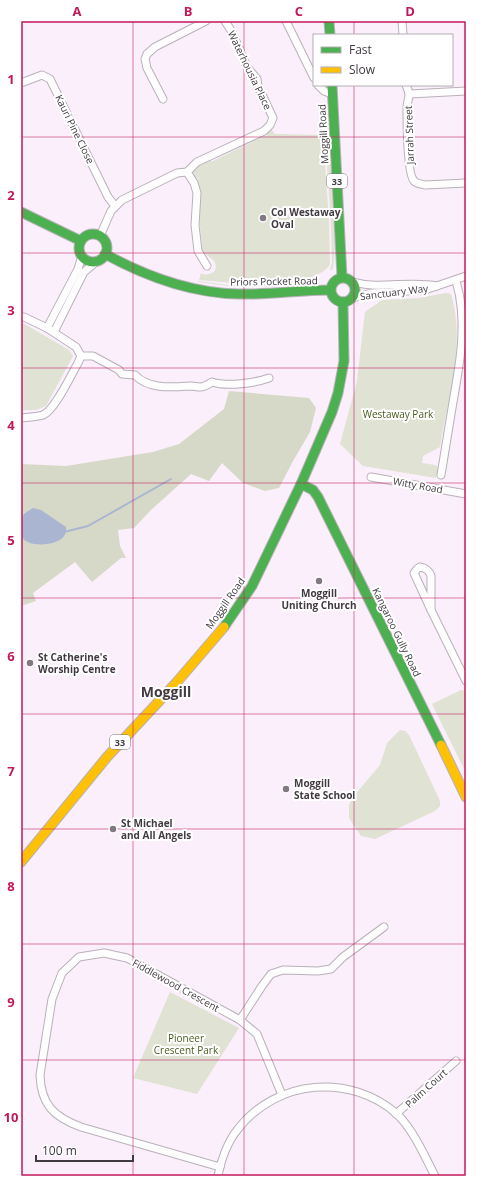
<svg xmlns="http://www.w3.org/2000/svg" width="487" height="1197" font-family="'Open Sans',sans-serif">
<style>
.green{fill:#e0e2d4}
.forest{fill:#d6d9c7}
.water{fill:#aab6d1}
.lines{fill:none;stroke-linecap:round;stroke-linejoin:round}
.stream{stroke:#aab6d1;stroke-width:2}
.street-casing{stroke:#b9b1b9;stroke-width:9}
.fast-casing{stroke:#b9b1b9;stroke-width:11}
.slow-casing{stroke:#b9b1b9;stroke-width:11}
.street{stroke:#fefdfe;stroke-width:7}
.fast{stroke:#4caf50;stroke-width:9}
.slow{stroke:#ffc107;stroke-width:9}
.grid{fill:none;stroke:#c2185b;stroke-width:1;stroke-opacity:0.55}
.poi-dot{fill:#827982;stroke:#fff;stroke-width:1.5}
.labels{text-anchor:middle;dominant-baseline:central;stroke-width:4;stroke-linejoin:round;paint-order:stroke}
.shield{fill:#fff;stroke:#7a757a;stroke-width:1}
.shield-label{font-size:9px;font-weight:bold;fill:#413a41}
.street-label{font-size:10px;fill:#413a41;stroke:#fff}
.poi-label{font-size:10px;font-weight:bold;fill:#413a41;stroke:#fff;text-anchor:start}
.park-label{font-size:10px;fill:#4a5c20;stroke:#fff}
.district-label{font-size:14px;font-weight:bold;fill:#413a41;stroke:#fff}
.neatline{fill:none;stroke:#c2185b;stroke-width:1.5}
.grid-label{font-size:13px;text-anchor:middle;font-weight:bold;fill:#c2185b}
</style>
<rect width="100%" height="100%" fill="#faeffa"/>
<!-- green -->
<g class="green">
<path d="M271,129L275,134L323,135L329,221L330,264C326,274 304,280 293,282L246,284L199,280L201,273C207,277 219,273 215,263C213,258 205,255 201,249L202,243L199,218L201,193L196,180L200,177L194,179L193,171L199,164L209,161H213L254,141L257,137L264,133L267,137V132Z"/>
<polygon points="329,134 335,248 333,269 330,270 332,263 331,224 325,135"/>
<polygon points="317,276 319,279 319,283 311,285 301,284 238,287 198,282 198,281 229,285 246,285 294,283 302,282"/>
<path d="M446,293L451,294C466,343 448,398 440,447L423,456L422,463L435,465L438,467L436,478L363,466L340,444L357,381L365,312L382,300L419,298Z"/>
<polygon points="23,323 69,350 73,356 46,406 36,410 21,410 21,324"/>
<polygon points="461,690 466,691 466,773 432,704"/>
<polygon points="400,730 405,731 409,735 440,801 440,806 435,811 375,839 361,836 349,818 349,805 354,796 380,765 387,743"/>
<polygon points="170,992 239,1028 197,1094 133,1078"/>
</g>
<!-- forest -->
<polygon class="forest" points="229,391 309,398 316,408 310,432 293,461 279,488 265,491 243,483 222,463 209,481 191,474 151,510 134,528 118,530 120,546 126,558 121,558 92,582 75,562 33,593 36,601 21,606 21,464 66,466 153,452 179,444 224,409"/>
<!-- water -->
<path class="water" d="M33,508L41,510L66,527C66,530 66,534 64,536C58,546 27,548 22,537C20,534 21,530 21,527C21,515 23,514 33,508Z"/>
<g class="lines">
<!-- stream -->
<polyline class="stream" points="64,532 88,526 171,479"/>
<defs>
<g id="street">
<polyline points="286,21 314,78"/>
<polyline points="402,21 403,35"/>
<polyline points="21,83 42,75 50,79 108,197 115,206"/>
<polyline points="318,85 324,91 332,94"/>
<path d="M406,85C412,98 407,97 407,109C407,121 407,174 414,181C417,184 421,184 425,185L466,183"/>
<polyline points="410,94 466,91"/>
<polyline points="163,99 147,68 145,59 147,54 155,47 206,21"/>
<polyline points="187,172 194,183 197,193 195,225 198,251 207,266"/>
<polyline points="100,236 111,211 122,200 177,173 187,172 197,162 264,131 270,125 273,118 258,86 257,79 247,67 232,32 225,21"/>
<path d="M353,282C381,290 409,280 437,286"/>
<polyline points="352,298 372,293 425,290 466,276"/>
<path d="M21,317H24L47,328L76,347L81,356H93L119,370L122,374L135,375C149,390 173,387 191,386C194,386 197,387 200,387C204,387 209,384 212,382C227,387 255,383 269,378"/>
<polyline points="47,328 78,269 82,256"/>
<polyline points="54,332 84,272 97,261"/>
<path d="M21,418C28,417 37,417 43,415C55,410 71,375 78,363L81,356"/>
<path d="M441,475C445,451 449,427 453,402C460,363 468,320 456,281"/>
<polyline points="371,477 466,494"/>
<path d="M420,567C426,568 429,570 431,576V610L414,573L417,569Z"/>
<polyline points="431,610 466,681"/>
<polyline points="240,1020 262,986 271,974 283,970 318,971 331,969 343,957 384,927"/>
<polyline points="396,1114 456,1061"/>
<path d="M220,1167L81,1127C54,1117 41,1105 40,1075L52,999L62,973L79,957L104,953L127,958L240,1020L257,1034L282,1095"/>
<path d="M218,1176C221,1160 228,1141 238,1129C277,1079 350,1073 397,1114C414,1131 424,1155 435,1176"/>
</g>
<g id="fast">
<polyline points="329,21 330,35"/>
<polyline points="332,85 342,277"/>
<polyline points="21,212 81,241"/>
<circle cx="93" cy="248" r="14"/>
<path d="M105,254C147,277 190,293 238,294C269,295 299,290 330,290"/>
<circle cx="343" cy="290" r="12"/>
<polyline points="301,484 313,490 318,497 441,745"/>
<polyline points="224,627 252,586 301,484 332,412 338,393 344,361 343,302"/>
</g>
<g id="slow">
<polyline points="441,745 466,797"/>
<polyline points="21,862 107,757 176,683 224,627"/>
</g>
</defs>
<!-- street casing -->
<use href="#street" class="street-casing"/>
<!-- fast casing -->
<use href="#fast" class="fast-casing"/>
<!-- slow casing -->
<use href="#slow" class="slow-casing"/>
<!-- street -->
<use href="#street" class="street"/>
<!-- fast -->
<use href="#fast" class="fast"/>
<!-- slow -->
<use href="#slow" class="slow"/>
</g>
<!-- grid -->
<path class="grid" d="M133,21V1176M244,21V1176M354,21V35M354,85V1176M21,137H466M21,253H466M21,368H466M21,483H466M21,598H466M21,714H466M21,829H466M21,944H466M21,1060H466"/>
<!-- markers -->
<g class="poi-dot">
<circle cx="263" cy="218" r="4"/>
<circle cx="319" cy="581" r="4"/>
<circle cx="30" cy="663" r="4"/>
<circle cx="286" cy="789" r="4"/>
<circle cx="113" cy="829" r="4"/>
</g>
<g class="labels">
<!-- shield labels -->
<g class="shield">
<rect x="327" y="174" width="20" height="14" rx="3"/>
<rect x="110" y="735" width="20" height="14" rx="3"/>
</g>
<g class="shield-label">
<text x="337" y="181">33</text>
<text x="120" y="742">33</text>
</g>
<!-- street labels -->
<g class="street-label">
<text transform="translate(250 70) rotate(64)">Waterhousia Place</text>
<text transform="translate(75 129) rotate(64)">Kauri Pine Close</text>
<text transform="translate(323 134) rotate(-93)">Moggill Road</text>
<text transform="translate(409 135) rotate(-92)">Jarrah Street</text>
<text transform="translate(274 281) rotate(-1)">Priors Pocket Road</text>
<text transform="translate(394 292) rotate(-7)">Sanctuary Way</text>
<text transform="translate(418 485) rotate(10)">Witty Road</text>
<text transform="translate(225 603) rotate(-55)">Moggill Road</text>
<text transform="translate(397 632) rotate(64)">Kangaroo Gully Road</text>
<text transform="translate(176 985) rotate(29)">Fiddlewood Crescent</text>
<text transform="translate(426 1088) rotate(-42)">Palm Court</text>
</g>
<!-- poi labels -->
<g class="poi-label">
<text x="271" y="212">Col Westaway<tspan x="271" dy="12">Oval</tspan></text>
<text x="319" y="593" text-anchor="middle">Moggill<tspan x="319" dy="12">Uniting Church</tspan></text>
<text x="38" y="657">St Catherine's<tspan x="38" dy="12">Worship Centre</tspan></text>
<text x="294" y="783">Moggill<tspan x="294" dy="12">State School</tspan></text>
<text x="121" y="823">St Michael<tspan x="121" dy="12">and All Angels</tspan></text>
</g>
<!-- park labels -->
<g class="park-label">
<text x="398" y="414">Westaway Park</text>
<text x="186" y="1038">Pioneer<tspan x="186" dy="12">Crescent Park</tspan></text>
</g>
<!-- district labels -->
<g class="district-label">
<text x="166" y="691">Moggill</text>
</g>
</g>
<!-- border -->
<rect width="487" height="1197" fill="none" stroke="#ffffff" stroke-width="44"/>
<!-- legend -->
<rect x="313" y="34" width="140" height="52" fill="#ffffff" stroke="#b3b0b3"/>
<rect x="321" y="47" width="20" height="6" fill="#4caf50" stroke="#b3b0b3"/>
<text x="349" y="54" font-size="12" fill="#413a41">Fast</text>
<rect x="321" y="67" width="20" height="6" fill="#ffc107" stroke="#b3b0b3"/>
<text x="349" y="74" font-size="12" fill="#413a41">Slow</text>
<!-- scale -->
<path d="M36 1155v6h97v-6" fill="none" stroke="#413a41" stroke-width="2"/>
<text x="42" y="1155" font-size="12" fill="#413a41" stroke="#ffffff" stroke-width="3" paint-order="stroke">100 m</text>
<rect x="22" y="22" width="443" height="1153" class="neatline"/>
<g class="grid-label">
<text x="77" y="16">A</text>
<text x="188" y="16">B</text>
<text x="299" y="16">C</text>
<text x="410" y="16">D</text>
<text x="11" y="84">1</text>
<text x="11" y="200">2</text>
<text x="11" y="315">3</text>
<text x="11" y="430">4</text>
<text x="11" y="545">5</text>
<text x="11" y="661">6</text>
<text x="11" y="776">7</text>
<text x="11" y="891">8</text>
<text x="11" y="1007">9</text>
<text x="11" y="1122">10</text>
</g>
</svg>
